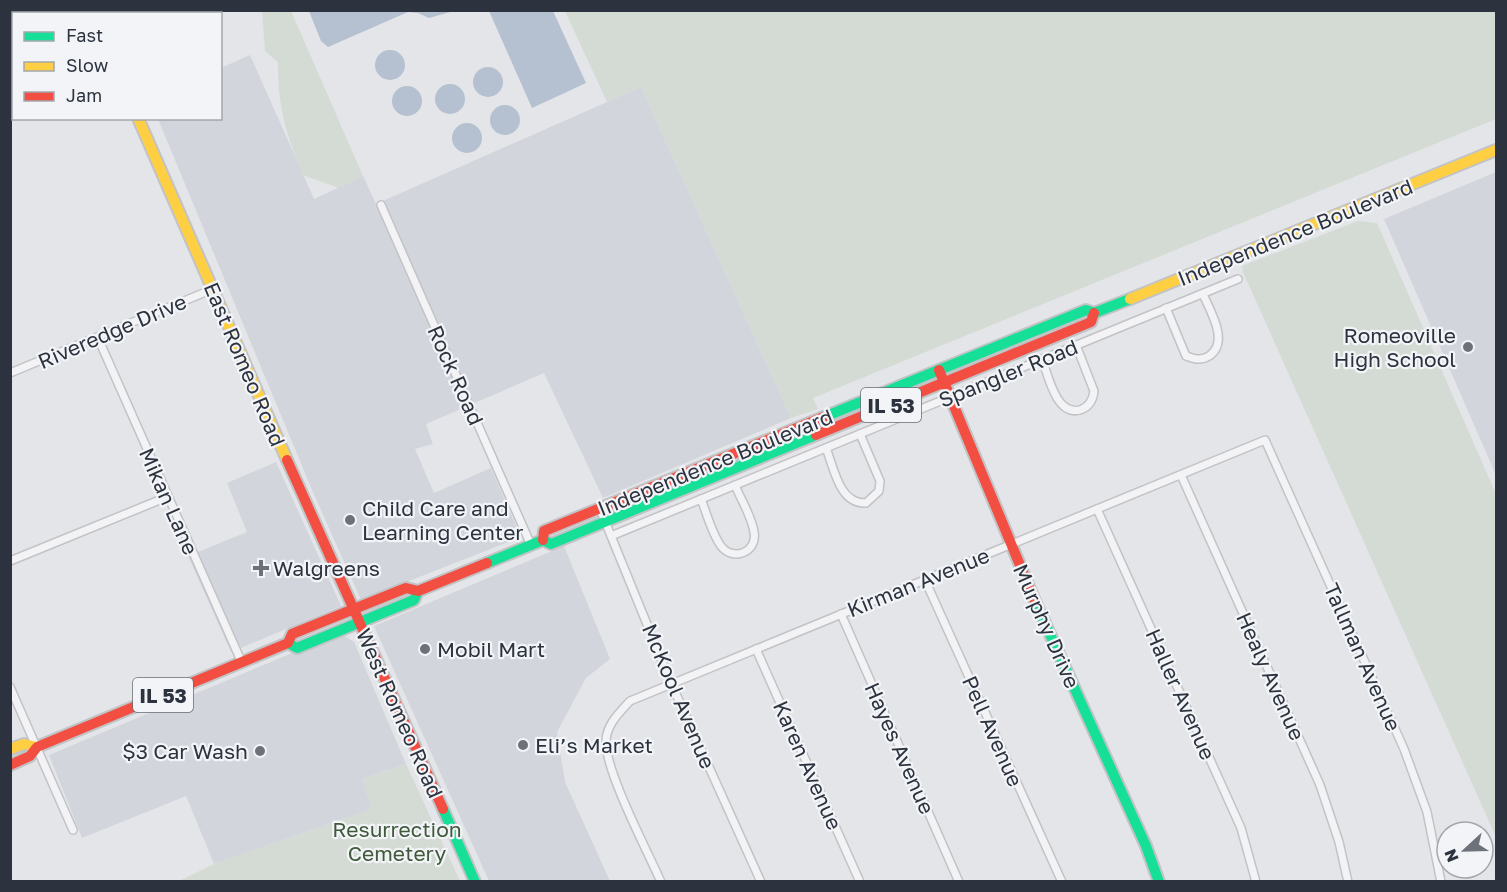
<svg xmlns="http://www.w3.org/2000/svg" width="1507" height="892" font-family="'Golos Text',sans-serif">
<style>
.built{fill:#d2d5db}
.green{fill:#d4dbd4}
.water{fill:#b5c1d0}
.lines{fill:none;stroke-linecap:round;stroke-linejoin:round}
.street-casing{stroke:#c2c3c6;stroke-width:10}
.fast-casing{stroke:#c2c3c6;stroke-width:14}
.slow-casing{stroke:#c2c3c6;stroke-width:14}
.jam-casing{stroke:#c2c3c6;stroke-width:14}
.street{stroke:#f3f3f5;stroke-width:7}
.fast{stroke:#16e098;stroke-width:10}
.slow{stroke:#ffcf43;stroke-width:10}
.jam{stroke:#f24e42;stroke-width:10}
.poi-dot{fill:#6c717a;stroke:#f2f4f7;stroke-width:2}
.labels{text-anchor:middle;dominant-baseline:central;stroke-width:4.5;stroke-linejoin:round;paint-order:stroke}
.shield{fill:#f2f4f7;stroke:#676d76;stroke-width:1.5}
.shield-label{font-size:20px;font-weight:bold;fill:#2c333f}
.street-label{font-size:21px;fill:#2c333f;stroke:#f2f4f7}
.poi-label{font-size:21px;fill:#2c333f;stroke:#f2f4f7;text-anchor:start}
.park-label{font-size:21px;fill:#405a3b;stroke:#f2f4f7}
</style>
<rect width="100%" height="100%" fill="#e3e5e8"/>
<!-- built -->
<g class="built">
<polygon points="250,55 314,199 363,176 376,204 641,87 791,418 603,498 544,373 426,424 433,444 415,449 434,493 491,468 521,537 361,600 312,490 158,119 220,118 221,68"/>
<polygon points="1496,172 1496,475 1384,219"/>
<polygon points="276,462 341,606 231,652 188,556 247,532 227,483"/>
<polygon points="564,546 610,659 586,678 557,732 565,782 610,881 489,881 374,626"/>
<polygon points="340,633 354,642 406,764 362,779 372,809 214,864 186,796 82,838 49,755"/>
</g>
<!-- green -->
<g class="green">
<path d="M262,11H291L363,176L339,188L303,175C287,138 277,103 278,62L265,51Z"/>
<polygon points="565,11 1496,11 1496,119 813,398 818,409 791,418 641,87 607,102"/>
<polygon points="1358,221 1377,223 1496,494 1496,837 1243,272 1242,266"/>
<polygon points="406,764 460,881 179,881 214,864 372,809 362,779"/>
</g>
<!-- water -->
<g class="water">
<polygon points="309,11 309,10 454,11 429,18 418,13 408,12 328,47 321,41"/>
<polygon points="489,11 553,11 586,83 532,108"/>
<circle cx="390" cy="65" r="15"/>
<circle cx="488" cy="82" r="15"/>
<circle cx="450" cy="99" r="15"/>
<circle cx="407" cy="101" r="15"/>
<circle cx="505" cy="120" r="15"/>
<circle cx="467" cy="138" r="15"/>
</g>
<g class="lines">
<defs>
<g id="street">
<polyline points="381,205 531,545"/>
<path d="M1166,308L1186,356C1194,359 1201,361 1209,356C1230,342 1210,311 1203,294"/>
<polyline points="98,338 242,663"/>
<path d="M1042,359C1048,375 1056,416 1080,410C1089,407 1093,400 1094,391L1076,345"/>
<polyline points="10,373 213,289"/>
<path d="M826,448C834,468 839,504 866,503L879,491L880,481L860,434"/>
<polyline points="1181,475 1320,785 1339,842 1348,882"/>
<path d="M701,499C707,514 712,534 721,546C733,562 758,552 754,532C752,517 741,500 735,485"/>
<polyline points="600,509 671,683 761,882"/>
<polyline points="1097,509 1241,828 1256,882"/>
<polyline points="611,536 1238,279"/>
<polyline points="10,561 167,497"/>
<polyline points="925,580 1062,882"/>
<polyline points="841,614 959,882"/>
<polyline points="756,649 860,882"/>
<polyline points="10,687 73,830"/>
<path d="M661,882C647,850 604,769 606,740C607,724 620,712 630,701L1265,440L1404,749L1427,812L1441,882"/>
</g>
<g id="fast">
<polyline points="824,417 1086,310 1094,313 1130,299"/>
<polyline points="487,563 543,540 551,544 816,435"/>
<polyline points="1034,599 1146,846 1159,882"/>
<polyline points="288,643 297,648 414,600 418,591"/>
<polyline points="443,809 475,882"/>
</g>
<g id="slow">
<polyline points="138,118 287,460"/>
<polyline points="1130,299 1496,150"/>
<polyline points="10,749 24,744 37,747"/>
</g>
<g id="jam">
<polyline points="90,10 92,14"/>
<polyline points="939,370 1034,599"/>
<polyline points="816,435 1091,322 1094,313"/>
<polyline points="287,460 443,809"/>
<polyline points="543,540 544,531 824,417"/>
<polyline points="10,765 30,756 37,747 288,643 292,634 406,588 418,591 487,563"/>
</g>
</defs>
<!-- street casing -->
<use href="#street" class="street-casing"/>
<!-- fast casing -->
<use href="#fast" class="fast-casing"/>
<!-- slow casing -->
<use href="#slow" class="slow-casing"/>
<!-- jam casing -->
<use href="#jam" class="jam-casing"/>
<!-- street -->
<use href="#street" class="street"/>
<!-- fast -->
<use href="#fast" class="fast"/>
<!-- slow -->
<use href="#slow" class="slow"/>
<!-- jam -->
<use href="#jam" class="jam"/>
</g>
<!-- markers -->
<g class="poi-dot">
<circle cx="1468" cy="347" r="6"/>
<circle cx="350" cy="520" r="6"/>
<path d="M258 559h6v6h6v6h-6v6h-6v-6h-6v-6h6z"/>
<circle cx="425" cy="649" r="6"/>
<circle cx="523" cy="745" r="6"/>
<circle cx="260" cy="751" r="6"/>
</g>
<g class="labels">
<!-- shield labels -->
<g class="shield">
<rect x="861" y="388" width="60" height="34" rx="4.5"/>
<rect x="133" y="678" width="60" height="34" rx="4.5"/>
</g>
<g class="shield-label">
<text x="891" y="405">IL 53</text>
<text x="163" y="695">IL 53</text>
</g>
<!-- street labels -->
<g class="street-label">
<text transform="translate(1295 232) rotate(-22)">Independence Boulevard</text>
<text transform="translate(112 331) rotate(-23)">Riveredge Drive</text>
<text transform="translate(245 364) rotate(67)">East Romeo Road</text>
<text transform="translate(1008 373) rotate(-22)">Spangler Road</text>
<text transform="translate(456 375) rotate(66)">Rock Road</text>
<text transform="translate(715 462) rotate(-22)">Independence Boulevard</text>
<text transform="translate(169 501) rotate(66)">Mikan Lane</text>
<text transform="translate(918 582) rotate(-22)">Kirman Avenue</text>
<text transform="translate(1047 626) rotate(66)">Murphy Drive</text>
<text transform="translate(1363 657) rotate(66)">Tallman Avenue</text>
<text transform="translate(1271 676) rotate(66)">Healy Avenue</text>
<text transform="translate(1181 694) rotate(66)">Haller Avenue</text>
<text transform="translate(679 696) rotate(67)">McKool Avenue</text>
<text transform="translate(400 713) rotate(66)">West Romeo Road</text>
<text transform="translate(993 731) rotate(66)">Pell Avenue</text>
<text transform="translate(900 748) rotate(66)">Hayes Avenue</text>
<text transform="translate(808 765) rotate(66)">Karen Avenue</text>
</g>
<!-- poi labels -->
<g class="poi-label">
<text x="1456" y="335" text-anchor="end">Romeoville<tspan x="1456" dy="24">High School</tspan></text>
<text x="362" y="508">Child Care and<tspan x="362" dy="24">Learning Center</tspan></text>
<text x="273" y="568">Walgreens</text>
<text x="437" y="649">Mobil Mart</text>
<text x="535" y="745">Eli’s Market</text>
<text x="248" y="751" text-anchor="end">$3 Car Wash</text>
</g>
<!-- park labels -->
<g class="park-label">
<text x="397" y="829">Resurrection<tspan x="397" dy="24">Cemetery</tspan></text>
</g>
</g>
<!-- border -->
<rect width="1507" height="892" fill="none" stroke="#2c333f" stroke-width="24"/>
<!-- legend -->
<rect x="12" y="12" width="210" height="108" fill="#f2f4f7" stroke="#a3a7ad" stroke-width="1.5"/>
<rect x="24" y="32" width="30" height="9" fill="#16e098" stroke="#a3a7ad" stroke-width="1.5"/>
<text x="66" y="42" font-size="18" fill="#2c333f">Fast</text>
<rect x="24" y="62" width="30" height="9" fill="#ffcf43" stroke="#a3a7ad" stroke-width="1.5"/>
<text x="66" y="72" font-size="18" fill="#2c333f">Slow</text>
<rect x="24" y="92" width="30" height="9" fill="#f24e42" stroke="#a3a7ad" stroke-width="1.5"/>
<text x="66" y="102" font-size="18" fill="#2c333f">Jam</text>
<!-- north arrow -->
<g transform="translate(1465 850) rotate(248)"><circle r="28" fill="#f2f4f7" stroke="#a3a7ad" stroke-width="1.5"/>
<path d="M0-4.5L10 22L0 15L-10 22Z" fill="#6c717a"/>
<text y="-9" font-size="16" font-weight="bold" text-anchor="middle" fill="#2c333f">N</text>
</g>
</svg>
